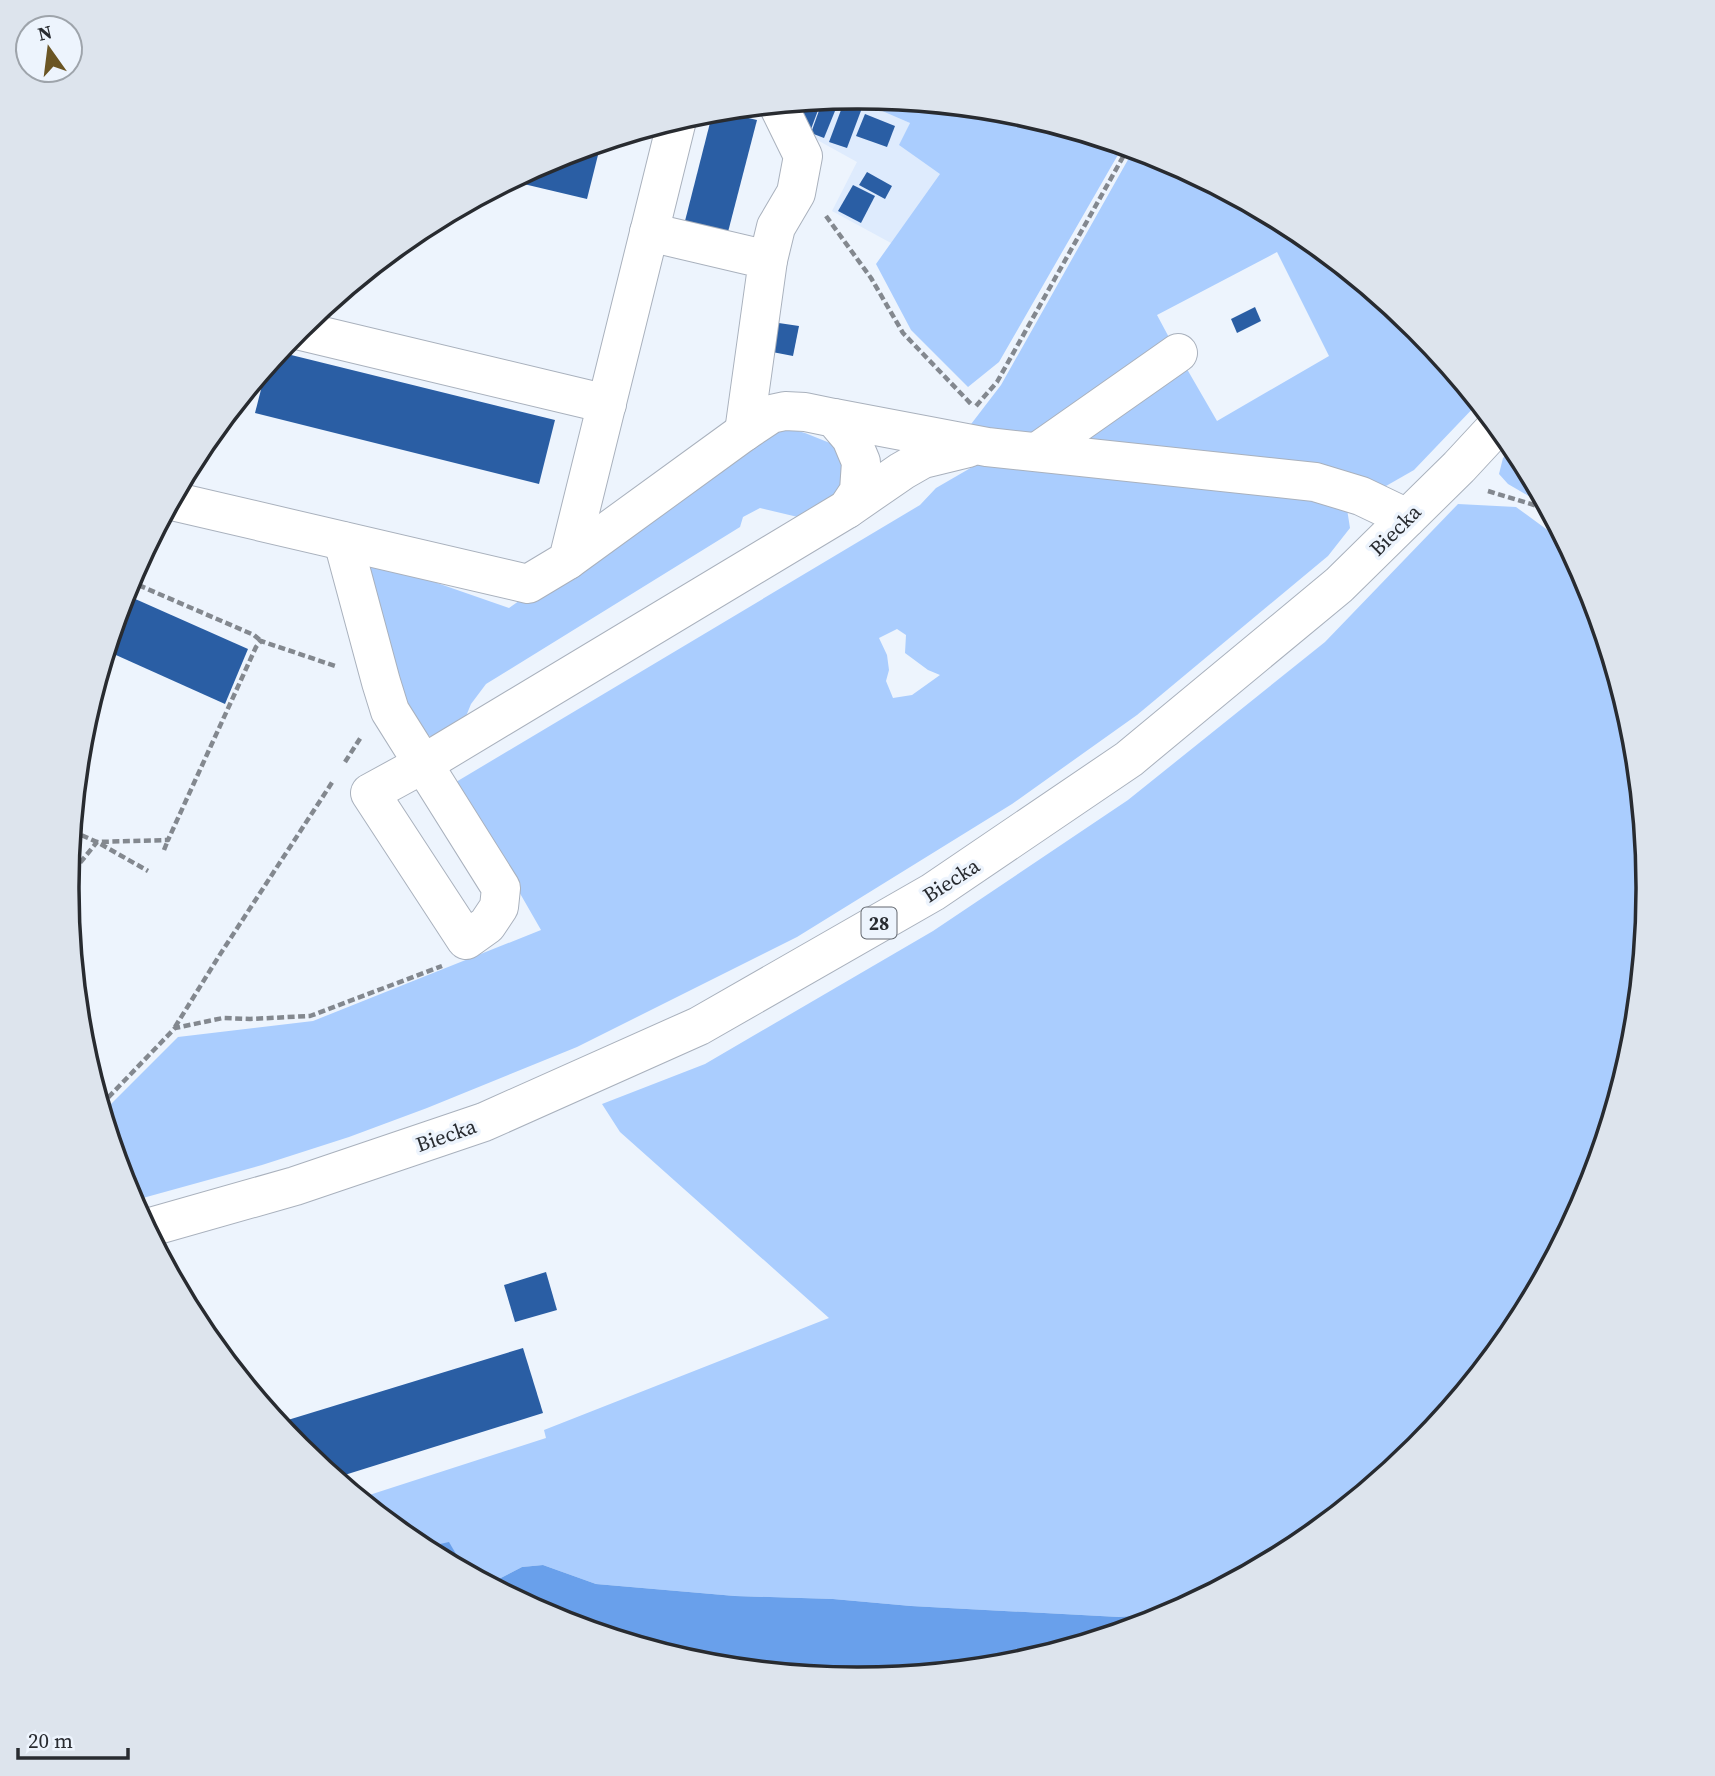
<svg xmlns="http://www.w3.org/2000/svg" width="1715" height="1776" font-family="'Source Serif 4',serif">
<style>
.built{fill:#deebfd}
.green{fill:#aacdfe;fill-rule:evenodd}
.water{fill:#69a0eb}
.building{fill:#2a5ea4}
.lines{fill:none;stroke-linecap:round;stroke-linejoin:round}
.minor-casing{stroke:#a9b1bd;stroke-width:40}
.major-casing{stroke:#a9b1bd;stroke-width:40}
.path{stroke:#83888f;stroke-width:4.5;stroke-dasharray:7 3.5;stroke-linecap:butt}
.minor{stroke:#fff;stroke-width:38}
.major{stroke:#fff;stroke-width:38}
.labels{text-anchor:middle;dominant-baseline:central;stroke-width:7;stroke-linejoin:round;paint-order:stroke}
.shield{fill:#edf4fd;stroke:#63676e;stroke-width:2}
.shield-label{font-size:19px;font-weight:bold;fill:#282b30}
.street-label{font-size:21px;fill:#282b30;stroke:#edf4fd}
.rim{fill:none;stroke:#282b30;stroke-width:3.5}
</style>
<rect width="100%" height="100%" fill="#edf4fd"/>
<!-- built -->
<polygon class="built" points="852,98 910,123 900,145 941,174 891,243 832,211 857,162 792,126 801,103"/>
<!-- green -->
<g class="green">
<polygon points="858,97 1012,112 1123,146 999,362 968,387 911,330 876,264 940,174 899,145 910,123 852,98"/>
<polygon points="1134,149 1161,157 1297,231 1417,329 1478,403 1414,470 1386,486 1367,487 1052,446 1180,357 1217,421 1329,356 1277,252 1157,315 1172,343 1026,440 965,432 1001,385"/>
<polygon points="771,423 805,433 835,445 849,485 802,518 760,508 743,517 740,527 486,684 471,704 462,726 439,739 418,732 363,584 368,559 509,608"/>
<polygon points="1514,447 1515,449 1546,506 1508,484 1499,474 1503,458"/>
<path d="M992,460L1224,479L1347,509L1350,528L1328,556L1137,715L1012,804L797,937L577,1047L427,1108L349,1137L262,1165L132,1201L127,1190L103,1112L178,1037L313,1021L541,930L456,782L920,505L936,488L974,466ZM897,629L906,635L905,653L928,670L940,675L912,695L893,698L886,681L889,670L887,655L879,638Z"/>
<polygon points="1458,504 1516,507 1557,537 1565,541 1588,586 1633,734 1648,888 1633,1043 1588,1191 1515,1328 1417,1448 1297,1546 1171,1613 1119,1617 911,1606 833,1599 735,1596 596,1584 543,1565 522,1567 495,1581 462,1564 449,1543 422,1548 418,1545 360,1498 546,1438 544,1430 829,1318 620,1132 602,1104 705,1064 933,931 1128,800 1325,642"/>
</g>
<!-- water -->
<polygon class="water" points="449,1542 462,1564 495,1581 522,1567 543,1565 596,1584 735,1596 833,1599 911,1606 1119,1617 1171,1613 1160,1619 1011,1664 857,1679 703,1664 554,1619 422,1548"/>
<!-- building -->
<g class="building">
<polygon points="805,102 811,102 820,105 811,129 796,123"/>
<polygon points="844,102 862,108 847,148 829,142"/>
<polygon points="821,105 835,111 824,138 811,133"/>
<polygon points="713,111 718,111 757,120 728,232 685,221"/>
<polygon points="865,114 895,126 887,147 856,136"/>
<polygon points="601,143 587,199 511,181 555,157"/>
<polygon points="867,172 892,186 885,199 859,185"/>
<polygon points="853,185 875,196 861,223 838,211"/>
<polygon points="1255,307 1261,321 1237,333 1231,319"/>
<polygon points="772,322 799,326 793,356 767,351"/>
<polygon points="279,352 555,420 539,484 255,413 267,366"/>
<polygon points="124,594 248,649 225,704 107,651"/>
<polygon points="546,1272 557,1310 515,1322 504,1285"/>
<polygon points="523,1348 543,1413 335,1478 298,1447 278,1423"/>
</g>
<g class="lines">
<defs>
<g id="minor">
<polyline points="649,232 768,260 744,432"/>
<polyline points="768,260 776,227 796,193 803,156 778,105"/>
<polyline points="297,330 607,404"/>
<polyline points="834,418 987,447 1315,482 1361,496 1407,518"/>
<polyline points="1037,452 1178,353"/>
<polyline points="172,501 528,584 568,560 677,120"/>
<polyline points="847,509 902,471 923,459 968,448"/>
<polyline points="343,541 381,682 390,711 501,888 499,907 487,925 466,940 370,793 423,764 847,509 859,491 861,462 851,438 834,418 805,412 785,411 771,414 744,432 568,560"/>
</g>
<polyline id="major" points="147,1228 295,1186 484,1122 699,1026 933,892 1129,759 1339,585 1459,467 1497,426"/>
</defs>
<!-- minor casing -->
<use href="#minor" class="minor-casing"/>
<!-- major casing -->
<use href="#major" class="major-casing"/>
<!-- path -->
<g class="path">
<polyline points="826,216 871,278 903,333 972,405"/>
<polyline points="976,406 997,382 1128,148"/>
<polyline points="1488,491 1544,508 1549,511"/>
<polyline points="129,581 254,635 261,641"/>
<polyline points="345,762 361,737"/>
<polyline points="72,831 97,842 148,871"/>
<polyline points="164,850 168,840"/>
<polyline points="67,879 97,842 168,840 256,647 261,641 338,667"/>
<polyline points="175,1027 219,956 333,781"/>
<polyline points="101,1105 175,1028 223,1018 250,1019 310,1016 442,966"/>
</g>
<!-- minor -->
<use href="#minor" class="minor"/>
<!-- major -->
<use href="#major" class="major"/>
</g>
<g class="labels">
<!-- shield labels -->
<rect class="shield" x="861.5" y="907.5" width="35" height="31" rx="5"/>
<g class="shield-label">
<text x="879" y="923">28</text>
</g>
<!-- street labels -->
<g class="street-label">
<text transform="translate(1395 530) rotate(-45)">Biecka</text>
<text transform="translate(951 880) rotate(-33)">Biecka</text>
<text transform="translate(446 1135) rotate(-19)">Biecka</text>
</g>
</g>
<!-- crop -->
<path d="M0 0H1715V1776H0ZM857 109H858A778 778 0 0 1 1636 887V889A778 778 0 0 1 858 1667H857A778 778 0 0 1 79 889V887A778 778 0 0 1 857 109Z" fill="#dde4ed" fill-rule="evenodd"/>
<path class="rim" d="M857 109H858A778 778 0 0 1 1636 887V889A778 778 0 0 1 858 1667H857A778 778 0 0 1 79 889V887A778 778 0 0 1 857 109Z"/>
<!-- north arrow -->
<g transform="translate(49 49) rotate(346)"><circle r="33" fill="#edf4fd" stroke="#9ea4ab" stroke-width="2"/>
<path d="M0-5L12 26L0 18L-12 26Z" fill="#6a5524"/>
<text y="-10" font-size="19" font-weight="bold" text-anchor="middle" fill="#282b30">N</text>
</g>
<!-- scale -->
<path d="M18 1748v10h110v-10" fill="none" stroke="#282b30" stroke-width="3.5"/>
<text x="28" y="1748" font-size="21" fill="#282b30" stroke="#edf4fd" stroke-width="5" paint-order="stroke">20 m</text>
</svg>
